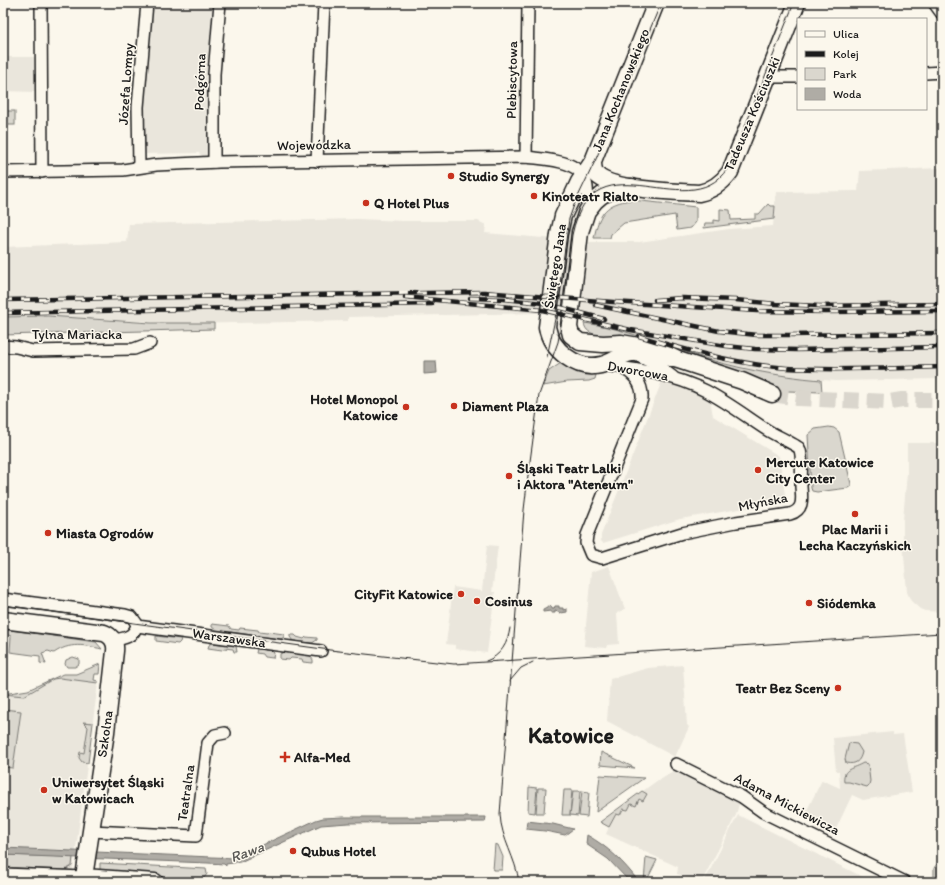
<svg xmlns="http://www.w3.org/2000/svg" width="945" height="885" font-family="Itim,sans-serif">
<style>
.built{fill:#eae6dc}
.green{fill:#dad7ce;stroke:#7b7a75}
.water{fill:#afaca5;stroke:#74726e}
.lines{fill:none;stroke-linecap:round;stroke-linejoin:round}
.secondary-tunnel{stroke:#dad6cd;stroke-width:16;stroke-dasharray:16 8;stroke-linecap:butt}
.street-casing{stroke:#1c1c1c;stroke-width:14}
.secondary-casing{stroke:#1c1c1c;stroke-width:19}
.street{stroke:#fbf7ec;stroke-width:11}
.secondary{stroke:#fbf7ec;stroke-width:16}
.tram{stroke:#1c1c1c;stroke-width:1}
.rail-casing{stroke:#1c1c1c;stroke-width:4.5}
.rail{stroke:#fbf7ec;stroke-width:3;stroke-dasharray:9;stroke-linecap:butt}
.poi-dot{fill:#c8321e;stroke:#fbf7ec;stroke-width:1.5}
.labels{text-anchor:middle;dominant-baseline:central;stroke-width:3;stroke-linejoin:round;paint-order:stroke}
.street-label{font-size:14px;fill:#1c1c1c;stroke:#fbf7ec}
.poi-label{font-size:14px;font-weight:bold;fill:#1c1c1c;stroke:#fbf7ec;text-anchor:start}
.water-label{font-size:15px;font-style:italic;fill:#575653;stroke:#fbf7ec}
.town-label{font-size:22px;font-weight:bold;fill:#1c1c1c;stroke:#fbf7ec}
</style>
<rect width="100%" height="100%" fill="#fbf7ec"/>
<filter id="ink" filterUnits="userSpaceOnUse"><feTurbulence type="fractalNoise" baseFrequency=".025" numOctaves="2"/><feDisplacementMap in="SourceGraphic" scale="8" xChannelSelector="R" yChannelSelector="G"/><feConvolveMatrix kernelMatrix="1 2 1 2 8 2 1 2 1" color-interpolation-filters="sRGB"/></filter>
<g filter="url(#ink)">
<!-- built -->
<g class="built">
<polygon points="152,3 197,6 200,4 216,5 212,158 204,158 199,153 141,154 142,95"/>
<polygon points="3,57 36,57 35,92 3,91"/>
<polygon points="942,168 942,379 836,381 798,378 765,373 737,367 690,354 656,341 602,325 573,317 536,313 348,317 348,321 183,324 48,316 3,317 3,247 127,242 129,224 358,219 403,221 478,221 486,225 485,233 590,242 639,242 729,229 773,226 776,192 858,191 860,171"/>
<polygon points="662,381 674,383 710,399 713,416 779,456 786,501 680,519 603,543 601,541 601,535"/>
<polygon points="907,443 942,443 942,612 925,611 920,609 911,601 907,592 903,543 903,520 907,472"/>
<polygon points="487,545 498,546 492,592 495,592 487,653 455,649 455,645 446,644 453,587 482,591"/>
<polygon points="609,566 625,609 617,613 619,644 607,645 606,648 584,646 591,572"/>
<polygon points="683,665 687,725 689,727 675,757 607,721 610,679 648,668"/>
<polygon points="60,678 98,683 77,841 71,882 3,882 3,694 24,696 53,679"/>
<polygon points="893,732 893,735 903,734 912,792 863,800 852,795 835,831 804,816 822,780 840,788 839,771 836,771 833,738"/>
<polygon points="677,769 737,800 739,804 736,815 702,881 677,874 678,867 606,834 609,827 600,822 658,780"/>
<polygon points="738,815 871,881 874,882 704,882"/>
</g>
<!-- green -->
<g class="green">
<rect x="3" y="111" width="12" height="14"/>
<path d="M632,200L696,207V222L691,228L677,230L675,215L624,223L611,234L610,238H594C599,213 606,203 632,200Z"/>
<polygon points="768,204 770,206 775,206 774,219 704,228 705,223 714,223 714,220 720,221 720,209 730,210 731,220 755,219 755,214 759,214"/>
<polygon points="48,316 151,323 214,323 214,329 3,335 3,317"/>
<path d="M584,323C620,327 654,342 689,353C732,368 776,376 821,380L822,392L788,391L745,376L595,337L594,334C588,332 585,329 584,323Z"/>
<polygon points="561,363 597,371 595,379 589,381 567,382 543,386 549,371"/>
<polygon points="829,427 834,428 839,432 851,484 851,486 848,488 817,492 812,491 811,488 808,435 815,429"/>
<polygon points="212,624 229,626 231,629 239,630 240,628 258,630 259,632 267,633 269,632 284,634 284,637 281,639 216,630 212,627"/>
<path d="M3,629L96,642L102,649C84,645 70,642 54,653L48,651L42,653L46,664L40,663V656L10,652L11,636L3,633Z"/>
<polygon points="290,635 295,635 297,637 304,639 306,637 317,638 317,640 312,643 293,641 290,637"/>
<polygon points="156,636 181,639 180,642 178,644 156,641"/>
<polygon points="212,643 236,646 237,652 234,652 233,649 224,648 222,650 208,648 209,645"/>
<polygon points="257,649 272,651 274,653 273,658 264,657 262,654 256,653"/>
<polygon points="284,652 310,655 313,660 313,663 303,662 302,659 291,658 289,660 280,659 280,654"/>
<polygon points="73,657 79,659 79,664 75,667 67,667 65,664 66,660"/>
<polygon points="100,664 99,674 95,674 94,680 98,681 98,683 60,678 53,679 24,696 3,694 28,690 63,674 76,674"/>
<polygon points="3,709 21,711 13,768 3,767"/>
<polygon points="83,722 93,723 88,763 82,762 79,758 80,752 84,753 88,727"/>
<path d="M849,743L857,744L862,752C860,761 856,765 846,763L845,759Z"/>
<polygon points="601,752 635,768 600,765"/>
<path d="M863,763L868,764L870,781L869,785L867,787L849,782H844C842,768 853,769 863,763Z"/>
<polygon points="600,775 644,778 596,812"/>
<polygon points="529,787 537,788 535,813 528,812"/>
<polygon points="538,788 546,788 544,813 536,813"/>
<polygon points="564,790 572,790 570,815 562,815"/>
<polygon points="573,791 580,791 578,816 570,815"/>
<polygon points="582,791 589,792 587,817 579,816"/>
<polygon points="642,791 647,794 643,801 639,799 636,806 631,804 628,810 623,809 620,815 616,814 609,827 600,822"/>
<polygon points="495,844 498,845 503,857 502,870 493,870"/>
<polygon points="3,855 73,857 72,866 65,870 3,867"/>
<polygon points="646,857 657,860 646,882 644,882"/>
<polygon points="940,860 942,861 942,878 934,878 934,868"/>
<polygon points="100,863 206,869 207,874 204,878 192,880 102,873 100,872"/>
</g>
<!-- water -->
<g class="water">
<polygon points="424,361 436,361 437,373 424,374"/>
<polygon points="548,606 552,607 552,609 554,609 555,606 559,606 559,608 563,608 563,610 567,609 567,612 561,613 555,611 555,613 551,613 551,611 543,612 543,610 547,608"/>
<polygon points="343,817 486,817 485,822 348,823 321,825 240,862 226,864 226,866 224,864 208,863 3,855 3,848 235,858 316,820 323,818"/>
<polygon points="527,821 553,824 573,829 565,835 545,831 526,829"/>
<path d="M587,835C608,847 624,862 638,881L628,880L608,859L586,844Z"/>
</g>
<g class="lines">
<!-- secondary-tunnel -->
<polyline class="secondary-tunnel" points="772,394 798,398 890,402 902,400 942,400"/>
<defs>
<g id="street">
<polyline points="41,3 42,172"/>
<polyline points="934,3 942,14"/>
<polyline points="926,73 942,72"/>
<polyline points="768,77 798,77"/>
<polyline points="526,157 528,3"/>
<polyline points="317,161 324,3"/>
<polyline points="214,162 214,74 220,3"/>
<polyline points="139,167 138,107 147,3"/>
<path d="M3,172L123,170L156,165L219,162L526,157C548,160 583,159 587,187C588,194 587,203 587,211"/>
<polyline points="3,346 16,347 33,351 134,349 150,343"/>
<polyline points="636,355 657,365 673,377"/>
<path d="M603,365C637,369 675,375 706,391C727,402 747,417 767,430C773,434 796,445 799,448C803,454 801,478 801,487C802,499 804,510 790,514L736,522L682,533L602,558L591,555L586,543L587,535L642,399C643,383 633,373 620,367"/>
<path d="M3,599L125,615L132,617L137,624C135,637 123,639 112,640"/>
<polyline points="137,626 321,651"/>
<polyline points="676,764 742,797 763,812 905,882"/>
<polyline points="91,831 196,836 208,743 215,735 225,733"/>
<polyline points="3,874 84,877"/>
</g>
<g id="secondary">
<path d="M656,3L593,161L579,182L563,216L559,234L547,327C551,350 577,371 601,365C612,363 621,354 632,353C646,351 661,356 675,359"/>
<path d="M593,161C593,166 593,171 597,175C611,190 677,192 699,193C713,190 722,183 730,172L797,3"/>
<polyline points="632,187 618,188 602,195 595,201 587,211 580,232 569,327 571,335 580,342 603,344 621,343 644,347 657,350 678,360 742,381 772,394"/>
<path d="M3,620L104,633C112,636 116,643 115,651L106,732L84,877L155,882"/>
</g>
</defs>
<!-- street casing -->
<use href="#street" class="street-casing"/>
<!-- secondary casing -->
<use href="#secondary" class="secondary-casing"/>
<!-- street -->
<use href="#street" class="street"/>
<!-- secondary -->
<use href="#secondary" class="secondary"/>
<!-- tram -->
<g class="tram">
<polyline points="547,357 555,319 569,219 574,205 596,159 661,3"/>
<polyline points="3,605 330,650 454,664 942,633"/>
<path d="M486,661C501,656 508,643 510,628"/>
<polyline points="510,681 521,668 533,662"/>
<path d="M519,882C516,858 501,839 500,814L524,510L528,476L539,395L558,342L562,320L572,235C594,130 695,234 731,162L794,3"/>
</g>
<defs>
<g id="rail">
<polyline points="405,297 542,310 631,330 726,346 755,349 797,350 942,347"/>
<polyline points="470,298 504,299 543,303 604,319"/>
<polyline points="3,300 484,292 613,302 757,311 826,312 942,311"/>
<polyline points="655,300 682,298 736,300 776,304 820,306 942,304"/>
<polyline points="595,305 719,331 757,335 788,335 942,333"/>
<polyline points="3,313 432,304"/>
<path d="M639,336C687,351 736,364 787,368C838,371 891,368 942,367"/>
</g>
</defs>
<!-- rail casing -->
<use href="#rail" class="rail-casing"/>
<!-- rail -->
<use href="#rail" class="rail"/>
</g>
</g>
<!-- markers -->
<g class="poi-dot">
<circle cx="451" cy="176" r="4"/>
<circle cx="534" cy="196" r="4"/>
<circle cx="366" cy="203" r="4"/>
<circle cx="454" cy="406" r="4"/>
<circle cx="406" cy="407" r="4"/>
<circle cx="758" cy="470" r="4"/>
<circle cx="509" cy="476" r="4"/>
<circle cx="855" cy="514" r="4"/>
<circle cx="48" cy="533" r="4"/>
<circle cx="461" cy="594" r="4"/>
<circle cx="477" cy="601" r="4"/>
<circle cx="809" cy="603" r="4"/>
<circle cx="838" cy="688" r="4"/>
<path d="M283 751h4v4h4v4h-4v4h-4v-4h-4v-4h4z"/>
<circle cx="44" cy="790" r="4"/>
<circle cx="293" cy="851" r="4"/>
</g>
<g class="labels">
<!-- street labels -->
<g class="street-label">
<text transform="translate(512 80) rotate(-89)">Plebiscytowa</text>
<text transform="translate(200 82) rotate(-88)">Podgórna</text>
<text transform="translate(126 84) rotate(-86)">Józefa Lompy</text>
<text transform="translate(621 90) rotate(-68)">Jana Kochanowskiego</text>
<text transform="translate(752 114) rotate(-67)">Tadeusza Kościuszki</text>
<text transform="translate(314 145) rotate(-1)">Wojewódzka</text>
<text transform="translate(555 266) rotate(-81)">Świętego Jana</text>
<text x="77" y="334">Tylna Mariacka</text>
<text transform="translate(638 371) rotate(10)">Dworcowa</text>
<text transform="translate(763 502) rotate(-11)">Młyńska</text>
<text transform="translate(229 638) rotate(8)">Warszawska</text>
<text transform="translate(105 734) rotate(-82)">Szkolna</text>
<text transform="translate(186 793) rotate(-82)">Teatralna</text>
<text transform="translate(787 804) rotate(28)">Adama Mickiewicza</text>
</g>
<!-- poi labels -->
<g class="poi-label">
<text x="459" y="176">Studio Synergy</text>
<text x="542" y="196">Kinoteatr Rialto</text>
<text x="374" y="203">Q Hotel Plus</text>
<text x="398" y="399" text-anchor="end">Hotel Monopol<tspan x="398" dy="16">Katowice</tspan></text>
<text x="462" y="406">Diament Plaza</text>
<text x="766" y="462">Mercure Katowice<tspan x="766" dy="16">City Center</tspan></text>
<text x="517" y="468">Śląski Teatr Lalki<tspan x="517" dy="16">i Aktora "Ateneum"</tspan></text>
<text x="855" y="529" text-anchor="middle">Plac Marii i<tspan x="855" dy="16">Lecha Kaczyńskich</tspan></text>
<text x="56" y="533">Miasta Ogrodów</text>
<text x="453" y="594" text-anchor="end">CityFit Katowice</text>
<text x="485" y="601">Cosinus</text>
<text x="817" y="603">Siódemka</text>
<text x="830" y="688" text-anchor="end">Teatr Bez Sceny</text>
<text x="294" y="757">Alfa-Med</text>
<text x="52" y="782">Uniwersytet Śląski<tspan x="52" dy="16">w Katowicach</tspan></text>
<text x="301" y="851">Qubus Hotel</text>
</g>
<!-- water labels -->
<g class="water-label">
<text transform="translate(247 852) rotate(-20)">Rawa</text>
</g>
<!-- town labels -->
<g class="town-label">
<text x="571" y="735">Katowice</text>
</g>
</g>
<!-- margin -->
<rect width="945" height="885" fill="none" stroke="#fbf7ec" stroke-width="16"/>
<rect x="8" y="8" width="929" height="869" fill="none" stroke="#1c1c1c" stroke-width="1.5" filter="url(#ink)"/>
<!-- legend -->
<rect x="797" y="18" width="130" height="92" fill="#fbf7ec" stroke="#a29f99"/>
<rect x="805" y="31" width="20" height="6" fill="#fbf7ec" stroke="#a29f99"/>
<text x="833" y="38" font-size="12" fill="#1c1c1c">Ulica</text>
<rect x="805" y="51" width="20" height="6" fill="#1c1c1c" stroke="#a29f99"/>
<text x="833" y="58" font-size="12" fill="#1c1c1c">Kolej</text>
<rect x="805" y="68" width="20" height="12" fill="#dad7ce" stroke="#a29f99"/>
<text x="833" y="78" font-size="12" fill="#1c1c1c">Park</text>
<rect x="805" y="88" width="20" height="12" fill="#afaca5" stroke="#a29f99"/>
<text x="833" y="98" font-size="12" fill="#1c1c1c">Woda</text>
</svg>
